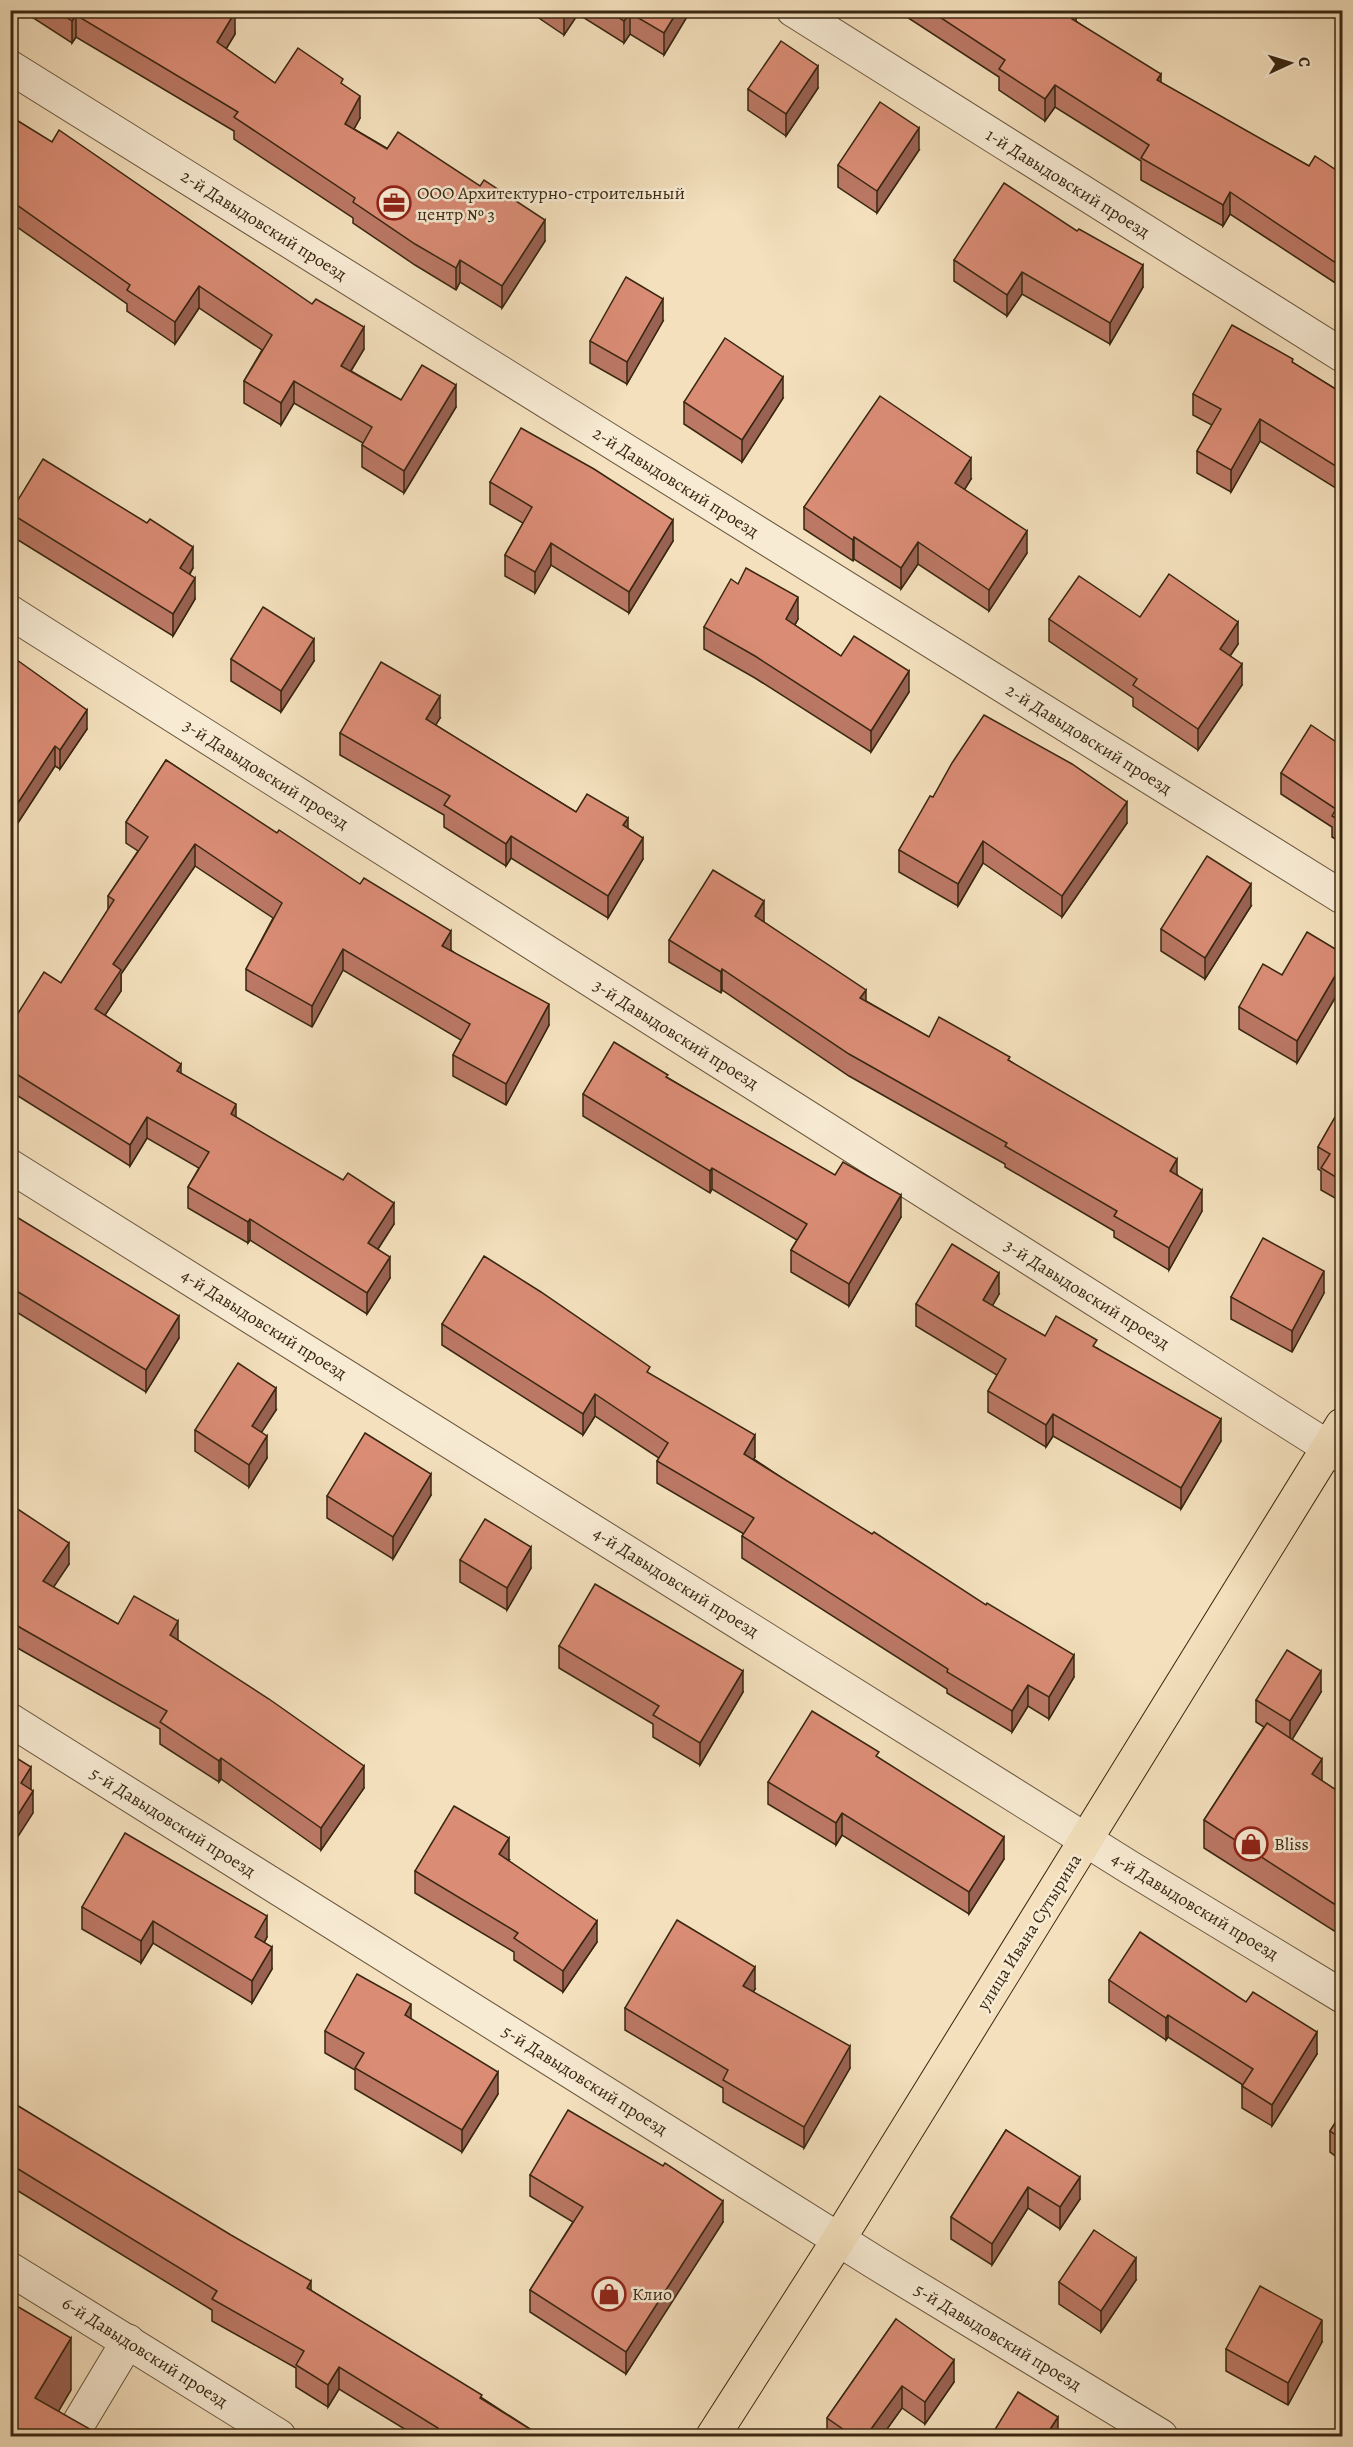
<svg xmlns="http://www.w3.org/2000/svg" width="1353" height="2447" font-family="Alegreya,serif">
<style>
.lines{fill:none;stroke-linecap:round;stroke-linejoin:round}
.minor-casing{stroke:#68553c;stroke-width:35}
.major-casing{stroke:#392711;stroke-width:35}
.minor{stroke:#f8ebd4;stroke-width:33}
.major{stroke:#f4e0bd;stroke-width:33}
.wall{fill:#bb7865;stroke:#392711;stroke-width:1.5}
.shaded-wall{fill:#996252;stroke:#392711;stroke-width:1.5}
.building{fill:#da8c75;stroke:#392711;stroke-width:1.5}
.labels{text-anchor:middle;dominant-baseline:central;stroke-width:5;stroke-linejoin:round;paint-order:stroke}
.street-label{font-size:18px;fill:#392711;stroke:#f8ebd4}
.poi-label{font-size:18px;fill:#392711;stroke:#f8ebd4;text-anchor:start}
</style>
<rect width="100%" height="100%" fill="#f4e0bd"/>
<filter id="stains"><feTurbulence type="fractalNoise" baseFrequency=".00333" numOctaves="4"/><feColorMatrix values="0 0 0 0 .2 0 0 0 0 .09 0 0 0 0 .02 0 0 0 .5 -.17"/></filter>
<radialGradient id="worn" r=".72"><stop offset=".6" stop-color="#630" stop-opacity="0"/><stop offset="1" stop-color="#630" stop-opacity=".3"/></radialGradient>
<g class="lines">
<defs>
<g id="minor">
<polyline points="793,10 1342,355"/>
<polyline points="10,67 1342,897"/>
<polyline points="10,612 1342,1456"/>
<polyline points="10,1166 1129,1867 1342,1996"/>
<polyline points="10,1720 876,2263 1161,2436"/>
<polyline points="10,2269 279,2436"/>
<polyline points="71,2436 128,2341"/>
</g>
<polyline id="major" points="713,2436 839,2239 1342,1425"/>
</defs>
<!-- minor casing -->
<use href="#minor" class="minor-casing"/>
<!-- major casing -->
<use href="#major" class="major-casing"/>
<!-- minor -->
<use href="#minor" class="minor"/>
<!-- major -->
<use href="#major" class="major"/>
</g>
<!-- wall -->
<g class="wall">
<polygon points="21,10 232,10 235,34 226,49 275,83 343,85 360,118 354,129 545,241 502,308 460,282 456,290 415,265 353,223 353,218 234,139 234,131 76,37 72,43"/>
<polygon points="527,10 691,10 664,55 630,34 624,43 578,14 564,35"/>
<polygon points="896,10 1074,10 1076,21 1161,83 1309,166 1342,174 1342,306 1340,304 1340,286 1230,214 1223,226 1141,180 1141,161 1055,107 1045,121 999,90 999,77"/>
<polygon points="818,88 786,136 748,110 748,89"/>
<polygon points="10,116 364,349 351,371 401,400 456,407 404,493 362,467 362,445 363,443 294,403 281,425 244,403 244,381 262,350 199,308 175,344 127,311 127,304 10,222"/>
<polygon points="919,150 877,213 838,187 838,165"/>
<polygon points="954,260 1143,287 1110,344 1022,294 1007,316 954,281"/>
<polygon points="663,321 627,384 590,363 590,341"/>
<polygon points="1293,363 1342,393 1342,492 1260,441 1231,492 1197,473 1197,451 1212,425 1193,415 1193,394"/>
<polygon points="783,398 742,462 684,424 684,402"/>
<polygon points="971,479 964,490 1027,553 989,611 918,564 901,589 854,559 853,561 804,529 804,507"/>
<polygon points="490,482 673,541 629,613 551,565 535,593 505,576 505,555 523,523 490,504"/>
<polygon points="10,512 147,523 193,568 190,574 195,599 173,636 10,535"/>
<polygon points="1140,617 1238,644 1230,656 1242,685 1198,750 1133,706 1133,698 1049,641 1049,619"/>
<polygon points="798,619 795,625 841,656 909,692 871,752 755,678 704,649 704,627"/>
<polygon points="10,655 87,729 60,769 55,766 10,835"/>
<polygon points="231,659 314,661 281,712 231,681"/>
<polygon points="440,718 435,725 576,812 628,828 643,859 608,918 511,858 506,866 444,827 444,815 340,755 340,733"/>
<polygon points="1342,746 1342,843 1332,837 1332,827 1281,794 1281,773"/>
<polygon points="166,760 451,950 549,1025 506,1105 453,1076 453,1055 461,1040 343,970 312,1027 246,990 246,969 273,918 195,866 121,974 121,991 105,1015 181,1073 236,1118 394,1224 378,1249 390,1278 367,1314 250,1240 248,1243 188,1208 188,1187 199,1168 147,1138 130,1166 10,1091 10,1026 61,983 108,910 108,896 138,851 126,843 126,822"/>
<polygon points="933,797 1127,823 1062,917 983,863 958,906 899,872 899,850"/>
<polygon points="1251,906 1205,979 1161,951 1161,929"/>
<polygon points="764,922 866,1001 929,1037 1010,1061 1177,1174 1202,1211 1169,1270 1114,1237 1114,1231 1005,1167 1005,1164 849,1076 722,990 721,993 669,962 669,940"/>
<polygon points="1342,953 1342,986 1297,1063 1239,1029 1239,1007 1282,975"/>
<polygon points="668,1078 901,1217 849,1306 791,1272 791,1250 797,1240 712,1189 710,1193 583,1116 583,1094"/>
<polygon points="1342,1105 1342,1202 1321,1190 1321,1171 1318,1169 1318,1147"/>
<polygon points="10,1213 179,1338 146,1392 10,1308"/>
<polygon points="1324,1293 1292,1352 1231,1319 1231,1297"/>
<polygon points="999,1294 992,1306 1045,1336 1097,1348 1221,1441 1181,1509 1053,1436 1046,1447 988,1412 988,1391 997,1375 916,1326 916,1304"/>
<polygon points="442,1324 650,1374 755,1457 754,1459 1074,1677 1049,1719 1028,1706 1012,1732 947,1693 947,1689 742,1558 742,1536 744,1534 657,1483 657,1461 659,1458 595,1416 583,1435 442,1345"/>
<polygon points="276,1410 261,1432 267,1458 249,1487 195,1451 195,1430"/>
<polygon points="431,1495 393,1559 327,1518 327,1496"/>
<polygon points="10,1504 69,1564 53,1587 118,1624 178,1640 364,1788 321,1850 221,1779 219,1782 160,1744 160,1729 21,1650 10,1643"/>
<polygon points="460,1560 531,1568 507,1610 460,1582"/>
<polygon points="559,1646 743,1692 700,1765 653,1737 653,1724 559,1668"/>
<polygon points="1321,1692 1292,1739 1322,1781 1342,1794 1342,1936 1204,1848 1204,1820 1264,1727 1256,1722 1256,1700"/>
<polygon points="879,1758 1004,1859 969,1914 842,1835 836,1845 768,1804 768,1782"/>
<polygon points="509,1860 508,1861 597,1942 563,1992 514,1960 514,1952 415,1893 415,1871"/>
<polygon points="82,1907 267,1937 264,1943 272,1969 252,2003 153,1943 141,1963 82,1929"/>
<polygon points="1109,1980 1317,2054 1272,2126 1242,2108 1242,2086 1243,2085 1168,2037 1166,2040 1109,2002"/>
<polygon points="755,1989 753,1992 850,2068 804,2148 723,2102 723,2088 625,2030 625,2008"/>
<polygon points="411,2019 498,2094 462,2152 355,2089 355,2070 325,2053 325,2031"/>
<polygon points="10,2101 482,2398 541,2436 416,2436 339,2389 328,2407 296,2387 296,2368 212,2321 212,2310 10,2186"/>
<polygon points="1342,2112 1342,2161 1330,2152 1330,2131"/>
<polygon points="1006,2130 1080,2199 1060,2229 1028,2208 992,2265 951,2239 951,2217"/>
<polygon points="530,2175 723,2222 626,2374 530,2312 530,2290 573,2222 530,2196"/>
<polygon points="1136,2280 1101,2332 1059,2304 1059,2282"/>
<polygon points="896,2319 954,2382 925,2424 902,2408 882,2436 827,2436 827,2418"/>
<polygon points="1322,2342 1288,2405 1226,2371 1226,2349"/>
</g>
<!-- shaded-wall -->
<g class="shaded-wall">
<polygon points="566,10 578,10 578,14 564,35 564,13"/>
<polygon points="678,10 691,10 664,55 664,33"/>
<polygon points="235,12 235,34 217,64 217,42"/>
<polygon points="1076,12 1076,33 1072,19"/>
<polygon points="630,13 630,34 624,43 624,21"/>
<polygon points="76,15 76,37 72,43 72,21"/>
<polygon points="818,66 818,88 786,136 786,114"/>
<polygon points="1161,74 1161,95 1157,80"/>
<polygon points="1055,85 1055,107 1045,121 1045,99"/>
<polygon points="360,96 360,118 345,145 345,124"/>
<polygon points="919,128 919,150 877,213 877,191"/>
<polygon points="1230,192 1230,214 1223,226 1223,205"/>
<polygon points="545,220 545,241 502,308 502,286"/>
<polygon points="460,260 460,282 456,290 456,268"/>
<polygon points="1143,265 1143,287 1110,344 1110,323"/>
<polygon points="1022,272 1022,294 1007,316 1007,295"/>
<polygon points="199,286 199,308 175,344 175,322"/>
<polygon points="663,299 663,321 627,384 627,362"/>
<polygon points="364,327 364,349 341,387 341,366"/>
<polygon points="783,377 783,398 742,462 742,440"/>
<polygon points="294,381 294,403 281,425 281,403"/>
<polygon points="456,385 456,407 404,493 404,471"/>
<polygon points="1260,419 1260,441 1231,492 1231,470"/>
<polygon points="971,458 971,479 955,505 955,483"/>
<polygon points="673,520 673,541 629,613 629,592"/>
<polygon points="1027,531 1027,553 989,611 989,590"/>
<polygon points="854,537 854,559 853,561 853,540"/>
<polygon points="918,542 918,564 901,589 901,568"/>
<polygon points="551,543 551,565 535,593 535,572"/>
<polygon points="193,547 193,568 180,589 180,568"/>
<polygon points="195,578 195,599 173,636 173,614"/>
<polygon points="798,597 798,619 786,640 786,619"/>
<polygon points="1238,622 1238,644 1220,671 1220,649"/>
<polygon points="314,639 314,661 281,712 281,691"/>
<polygon points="1242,664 1242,685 1198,750 1198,729"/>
<polygon points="909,671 909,692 871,752 871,731"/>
<polygon points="440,696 440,718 426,741 426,719"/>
<polygon points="87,710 87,729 60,769 60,750"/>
<polygon points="55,746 55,766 10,835 10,815"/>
<polygon points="1127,802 1127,823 1062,917 1062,896"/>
<polygon points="628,818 628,840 623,825"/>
<polygon points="511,836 511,858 506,866 506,844"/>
<polygon points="643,838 643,859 608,918 608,896"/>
<polygon points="983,841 983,863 958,906 958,884"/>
<polygon points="195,844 195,866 121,974 121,991 95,1030 95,1009 113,964"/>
<polygon points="1251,884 1251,906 1205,979 1205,958"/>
<polygon points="764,901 764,923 755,916"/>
<polygon points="451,931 451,952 442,946"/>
<polygon points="343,949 343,970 312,1027 312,1006"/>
<polygon points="1342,964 1342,986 1297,1063 1297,1041"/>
<polygon points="722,969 722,990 721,993 721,972"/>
<polygon points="866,990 866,1011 860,998"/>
<polygon points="549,1004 549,1025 506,1105 506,1084"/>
<polygon points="181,1064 181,1085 177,1071"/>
<polygon points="236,1104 236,1126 231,1114"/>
<polygon points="147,1117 147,1138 130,1166 130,1145"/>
<polygon points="1177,1159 1177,1181 1170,1171"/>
<polygon points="712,1168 712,1189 710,1193 710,1171"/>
<polygon points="1202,1190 1202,1211 1169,1270 1169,1248"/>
<polygon points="901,1195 901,1217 849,1306 849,1284"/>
<polygon points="394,1203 394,1224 368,1264 368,1243"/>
<polygon points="250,1219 250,1240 248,1243 248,1222"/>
<polygon points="390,1257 390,1278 367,1314 367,1293"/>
<polygon points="1324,1271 1324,1293 1292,1352 1292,1331"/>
<polygon points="999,1273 999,1294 983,1322 983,1300"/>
<polygon points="179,1316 179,1338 146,1392 146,1370"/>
<polygon points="276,1388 276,1410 252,1447 252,1426"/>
<polygon points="595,1394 595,1416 583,1435 583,1414"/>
<polygon points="1053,1414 1053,1436 1046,1447 1046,1425"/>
<polygon points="1221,1419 1221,1441 1181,1509 1181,1488"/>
<polygon points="755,1435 755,1457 744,1475 744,1454"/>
<polygon points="267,1436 267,1458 249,1487 249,1465"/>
<polygon points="431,1474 431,1495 393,1559 393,1537"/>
<polygon points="69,1543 69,1564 43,1603 43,1581"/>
<polygon points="531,1547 531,1568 507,1610 507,1588"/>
<polygon points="178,1621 178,1642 170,1635"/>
<polygon points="1074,1655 1074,1677 1049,1719 1049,1697"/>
<polygon points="743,1671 743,1692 700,1765 700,1743"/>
<polygon points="1321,1671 1321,1692 1290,1743 1290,1721"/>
<polygon points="1028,1685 1028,1706 1012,1732 1012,1711"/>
<polygon points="221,1758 221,1779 219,1782 219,1761"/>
<polygon points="1322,1759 1322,1786 1312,1774"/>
<polygon points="364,1766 364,1788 321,1850 321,1828"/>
<polygon points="31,1767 31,1789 21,1805 21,1783"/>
<polygon points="33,1791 33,1813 10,1849 10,1827"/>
<polygon points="842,1813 842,1835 836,1845 836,1823"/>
<polygon points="1004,1837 1004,1859 969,1914 969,1892"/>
<polygon points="509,1838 509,1860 499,1876 499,1854"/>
<polygon points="267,1916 267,1937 255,1959 255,1937"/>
<polygon points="153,1921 153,1943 141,1963 141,1941"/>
<polygon points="597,1921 597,1942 563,1992 563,1971"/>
<polygon points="272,1947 272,1969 252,2003 252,1981"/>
<polygon points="755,1967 755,1989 743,2008 743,1986"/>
<polygon points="411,2004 411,2026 405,2015"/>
<polygon points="1168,2015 1168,2037 1166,2040 1166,2018"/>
<polygon points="1317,2032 1317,2054 1272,2126 1272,2105"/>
<polygon points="850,2046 850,2068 804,2148 804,2127"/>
<polygon points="498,2072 498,2094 462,2152 462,2130"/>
<polygon points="1080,2177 1080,2199 1060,2229 1060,2207"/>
<polygon points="1028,2187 1028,2208 992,2265 992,2244"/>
<polygon points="723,2201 723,2222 626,2374 626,2352"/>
<polygon points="1136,2258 1136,2280 1101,2332 1101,2311"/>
<polygon points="311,2281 311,2302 307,2288"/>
<polygon points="1322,2320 1322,2342 1288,2405 1288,2383"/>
<polygon points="71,2338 71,2390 44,2436 35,2398"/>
<polygon points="954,2360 954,2382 925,2424 925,2402"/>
<polygon points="339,2367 339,2389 328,2407 328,2385"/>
<polygon points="902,2386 902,2408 882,2436 866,2436"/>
<polygon points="1058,2417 1058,2436 1047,2436 1047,2434"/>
</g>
<!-- building -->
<g class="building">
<polygon points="55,10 232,10 235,12 217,42 275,83 298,48 343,79 341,83 360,96 345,124 387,149 398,132 480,186 484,180 545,220 502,286 460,260 456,268 415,244 353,202 355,198 234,117 238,112 76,15 72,21"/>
<polygon points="607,10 678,10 664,33 630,13 624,21"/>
<polygon points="929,10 1074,10 1076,12 1072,19 1161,74 1157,80 1309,166 1315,156 1342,174 1342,267 1230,192 1223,205 1141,158 1149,145 1055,85 1045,99 999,69 1005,60"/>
<polygon points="781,41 818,66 786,114 748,89"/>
<polygon points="880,102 919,128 877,191 838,165"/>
<polygon points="10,116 52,142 59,130 312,304 316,299 364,327 341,366 401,400 422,365 456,385 404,471 362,445 372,427 294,381 281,403 244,381 272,335 199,286 175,322 127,290 130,285 10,200"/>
<polygon points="1004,183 1077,231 1079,229 1143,265 1110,323 1022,272 1007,295 954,260"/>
<polygon points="626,277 663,299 627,362 590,341"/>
<polygon points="1232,325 1293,359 1292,362 1342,393 1342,470 1260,419 1231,470 1197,451 1221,409 1193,394"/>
<polygon points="725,338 783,377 742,440 684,402"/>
<polygon points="880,396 971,458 955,483 1027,531 989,590 918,542 901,568 854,537 853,540 804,507"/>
<polygon points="521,428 594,469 673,520 629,592 551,543 535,572 505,555 532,507 490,482"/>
<polygon points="43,459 147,523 150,519 193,547 180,568 195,578 173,614 10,513"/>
<polygon points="746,568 798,597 786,619 841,656 854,636 909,671 871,731 755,656 704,627 731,579 738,584"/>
<polygon points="1169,574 1238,622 1220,649 1242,664 1198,729 1133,685 1137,679 1049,619 1079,576 1140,617"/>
<polygon points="263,607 314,639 281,691 231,659"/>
<polygon points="10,655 87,710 60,750 55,746 10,815"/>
<polygon points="381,662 440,696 426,719 576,812 587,794 628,818 623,825 643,838 608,896 511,836 506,844 444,805 450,796 340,733"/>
<polygon points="984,715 1072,764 1127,802 1062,896 983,841 958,884 899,850 930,796 933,797 952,763"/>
<polygon points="1311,725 1342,746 1342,822 1332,816 1336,809 1281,773"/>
<polygon points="166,760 277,833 279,830 360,884 364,878 451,931 442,946 549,1004 506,1084 453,1055 470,1024 343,949 312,1006 246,969 282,903 195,844 113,964 121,970 95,1009 181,1064 177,1071 236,1104 231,1114 343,1180 348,1173 394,1203 368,1243 390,1257 367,1293 250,1219 248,1222 188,1187 209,1152 147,1117 130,1145 10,1070 10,1026 44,972 61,983 114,900 108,896 148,837 126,822"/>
<polygon points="1207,856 1251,884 1205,958 1161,929"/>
<polygon points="713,870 764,901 755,916 866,990 860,998 929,1037 939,1017 1010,1057 1008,1060 1177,1159 1170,1171 1202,1190 1169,1248 1114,1216 1117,1211 1005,1146 1007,1143 849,1054 722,969 721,972 669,940"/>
<polygon points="1307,932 1342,953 1342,964 1297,1041 1239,1007 1263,964 1282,975"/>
<polygon points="614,1042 668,1075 666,1077 835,1175 843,1162 901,1195 849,1284 791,1250 807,1224 712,1168 710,1171 583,1094"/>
<polygon points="1342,1105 1342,1181 1321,1168 1330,1154 1318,1147"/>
<polygon points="10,1213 179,1316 146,1370 10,1287"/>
<polygon points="1263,1238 1324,1271 1292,1331 1231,1297"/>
<polygon points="952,1244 999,1273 983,1300 1045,1336 1056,1316 1097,1340 1093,1346 1221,1419 1181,1488 1053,1414 1046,1425 988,1391 1006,1359 916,1304"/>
<polygon points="484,1256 541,1292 650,1367 647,1372 755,1435 744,1454 872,1534 874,1532 986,1605 987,1603 1074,1655 1049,1697 1028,1685 1012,1711 947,1672 948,1669 742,1536 754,1518 657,1461 668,1443 595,1394 583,1414 442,1324"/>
<polygon points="238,1363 276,1388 252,1426 267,1436 249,1465 195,1430"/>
<polygon points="365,1433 431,1474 393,1537 327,1496"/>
<polygon points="10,1504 69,1543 43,1581 118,1624 134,1596 178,1621 170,1635 269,1699 364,1766 321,1828 221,1758 219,1761 160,1722 167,1711 21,1628 10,1621"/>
<polygon points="485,1519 531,1547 507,1588 460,1560"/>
<polygon points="595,1584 743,1671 700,1743 653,1715 659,1706 559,1646"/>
<polygon points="1287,1650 1321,1671 1290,1721 1256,1700"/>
<polygon points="812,1711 879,1752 876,1756 1004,1837 969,1892 842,1813 836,1823 768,1782"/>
<polygon points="1267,1723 1322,1759 1312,1774 1342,1794 1342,1909 1204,1820"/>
<polygon points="10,1754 31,1767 21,1783 33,1791 10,1827"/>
<polygon points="454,1806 509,1838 499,1854 597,1921 563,1971 514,1938 518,1933 415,1871"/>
<polygon points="125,1833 267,1916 255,1937 272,1947 252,1981 153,1921 141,1941 82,1907"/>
<polygon points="677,1920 755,1967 743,1986 850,2046 804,2127 723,2080 728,2070 625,2008"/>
<polygon points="1140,1932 1246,2002 1253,1992 1317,2032 1272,2105 1242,2086 1253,2069 1168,2015 1166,2018 1109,1980"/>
<polygon points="357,1974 411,2004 405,2015 498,2072 462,2130 355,2068 364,2053 325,2031"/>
<polygon points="10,2101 231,2235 311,2281 307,2288 482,2395 480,2398 541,2436 433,2436 438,2428 339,2367 328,2385 296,2365 304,2351 212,2299 217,2291 10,2164"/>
<polygon points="568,2110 663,2166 665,2163 723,2201 626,2352 530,2290 583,2207 530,2175"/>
<polygon points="1342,2112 1342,2139 1330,2131"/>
<polygon points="1006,2130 1080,2177 1060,2207 1028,2187 992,2244 951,2217"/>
<polygon points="1094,2230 1136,2258 1101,2311 1059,2282"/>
<polygon points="1260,2286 1322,2320 1288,2383 1226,2349"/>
<polygon points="10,2302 71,2338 35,2398 102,2436 10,2436"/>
<polygon points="896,2319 954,2360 925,2402 902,2386 866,2436 853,2436 827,2418"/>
<polygon points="1018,2392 1058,2417 1047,2434 1052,2436 991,2436"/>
</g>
<!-- icons -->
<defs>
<symbol id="office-ring" viewBox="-11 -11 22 22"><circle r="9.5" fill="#f8ebd4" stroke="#8f2418" stroke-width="1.5"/><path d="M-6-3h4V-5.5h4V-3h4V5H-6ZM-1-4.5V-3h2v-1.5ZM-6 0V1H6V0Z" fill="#8f2418"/></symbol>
<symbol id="shop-ring" viewBox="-11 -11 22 22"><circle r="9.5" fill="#f8ebd4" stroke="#8f2418" stroke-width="1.5"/><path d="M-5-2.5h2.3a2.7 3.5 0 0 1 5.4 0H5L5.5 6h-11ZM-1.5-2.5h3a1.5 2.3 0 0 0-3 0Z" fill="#8f2418"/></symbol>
</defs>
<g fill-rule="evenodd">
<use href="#office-ring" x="375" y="184" width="38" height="38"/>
<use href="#shop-ring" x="1232" y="1825" width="38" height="38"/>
<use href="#shop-ring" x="590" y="2275" width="38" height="38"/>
</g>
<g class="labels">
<!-- street labels -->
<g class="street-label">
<text transform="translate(1068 183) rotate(32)">1-й Давыдовский проезд</text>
<text transform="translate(264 225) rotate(32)">2-й Давыдовский проезд</text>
<text transform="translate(676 482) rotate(32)">2-й Давыдовский проезд</text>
<text transform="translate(1089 739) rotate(32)">2-й Давыдовский проезд</text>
<text transform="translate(266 774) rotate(32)">3-й Давыдовский проезд</text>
<text transform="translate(676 1034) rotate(32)">3-й Давыдовский проезд</text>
<text transform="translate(1087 1294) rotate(32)">3-й Давыдовский проезд</text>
<text transform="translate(264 1324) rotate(32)">4-й Давыдовский проезд</text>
<text transform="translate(676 1582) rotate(32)">4-й Давыдовский проезд</text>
<text transform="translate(173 1822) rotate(32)">5-й Давыдовский проезд</text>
<text transform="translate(1195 1906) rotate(31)">4-й Давыдовский проезд</text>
<text transform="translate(1029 1932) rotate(-58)">улица Ивана Сутырина</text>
<text transform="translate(585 2080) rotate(32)">5-й Давыдовский проезд</text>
<text transform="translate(998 2337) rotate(31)">5-й Давыдовский проезд</text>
<text transform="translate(145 2352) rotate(32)">6-й Давыдовский проезд</text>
</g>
<!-- poi labels -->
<g class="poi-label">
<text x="417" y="193">ООО Архитектурно-строительный<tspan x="417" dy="21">центр № 3</tspan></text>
<text x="1274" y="1844">Bliss</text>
<text x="632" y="2294">Клио</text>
</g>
</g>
<!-- margin -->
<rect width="1353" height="2447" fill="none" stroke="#f4e0bd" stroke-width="36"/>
<rect x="12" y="12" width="1329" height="2423" fill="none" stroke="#392711" stroke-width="3"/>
<rect x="18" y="18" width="1317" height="2411" fill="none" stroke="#392711" stroke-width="1.5"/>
<!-- north arrow -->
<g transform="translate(1290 63) rotate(86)" stroke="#f8ebd4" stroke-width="4.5" paint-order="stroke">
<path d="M0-4.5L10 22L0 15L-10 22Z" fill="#392711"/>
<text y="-9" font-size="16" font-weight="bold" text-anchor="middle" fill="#392711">С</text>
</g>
<rect width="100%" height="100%" filter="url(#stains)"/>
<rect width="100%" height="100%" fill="url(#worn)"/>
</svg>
